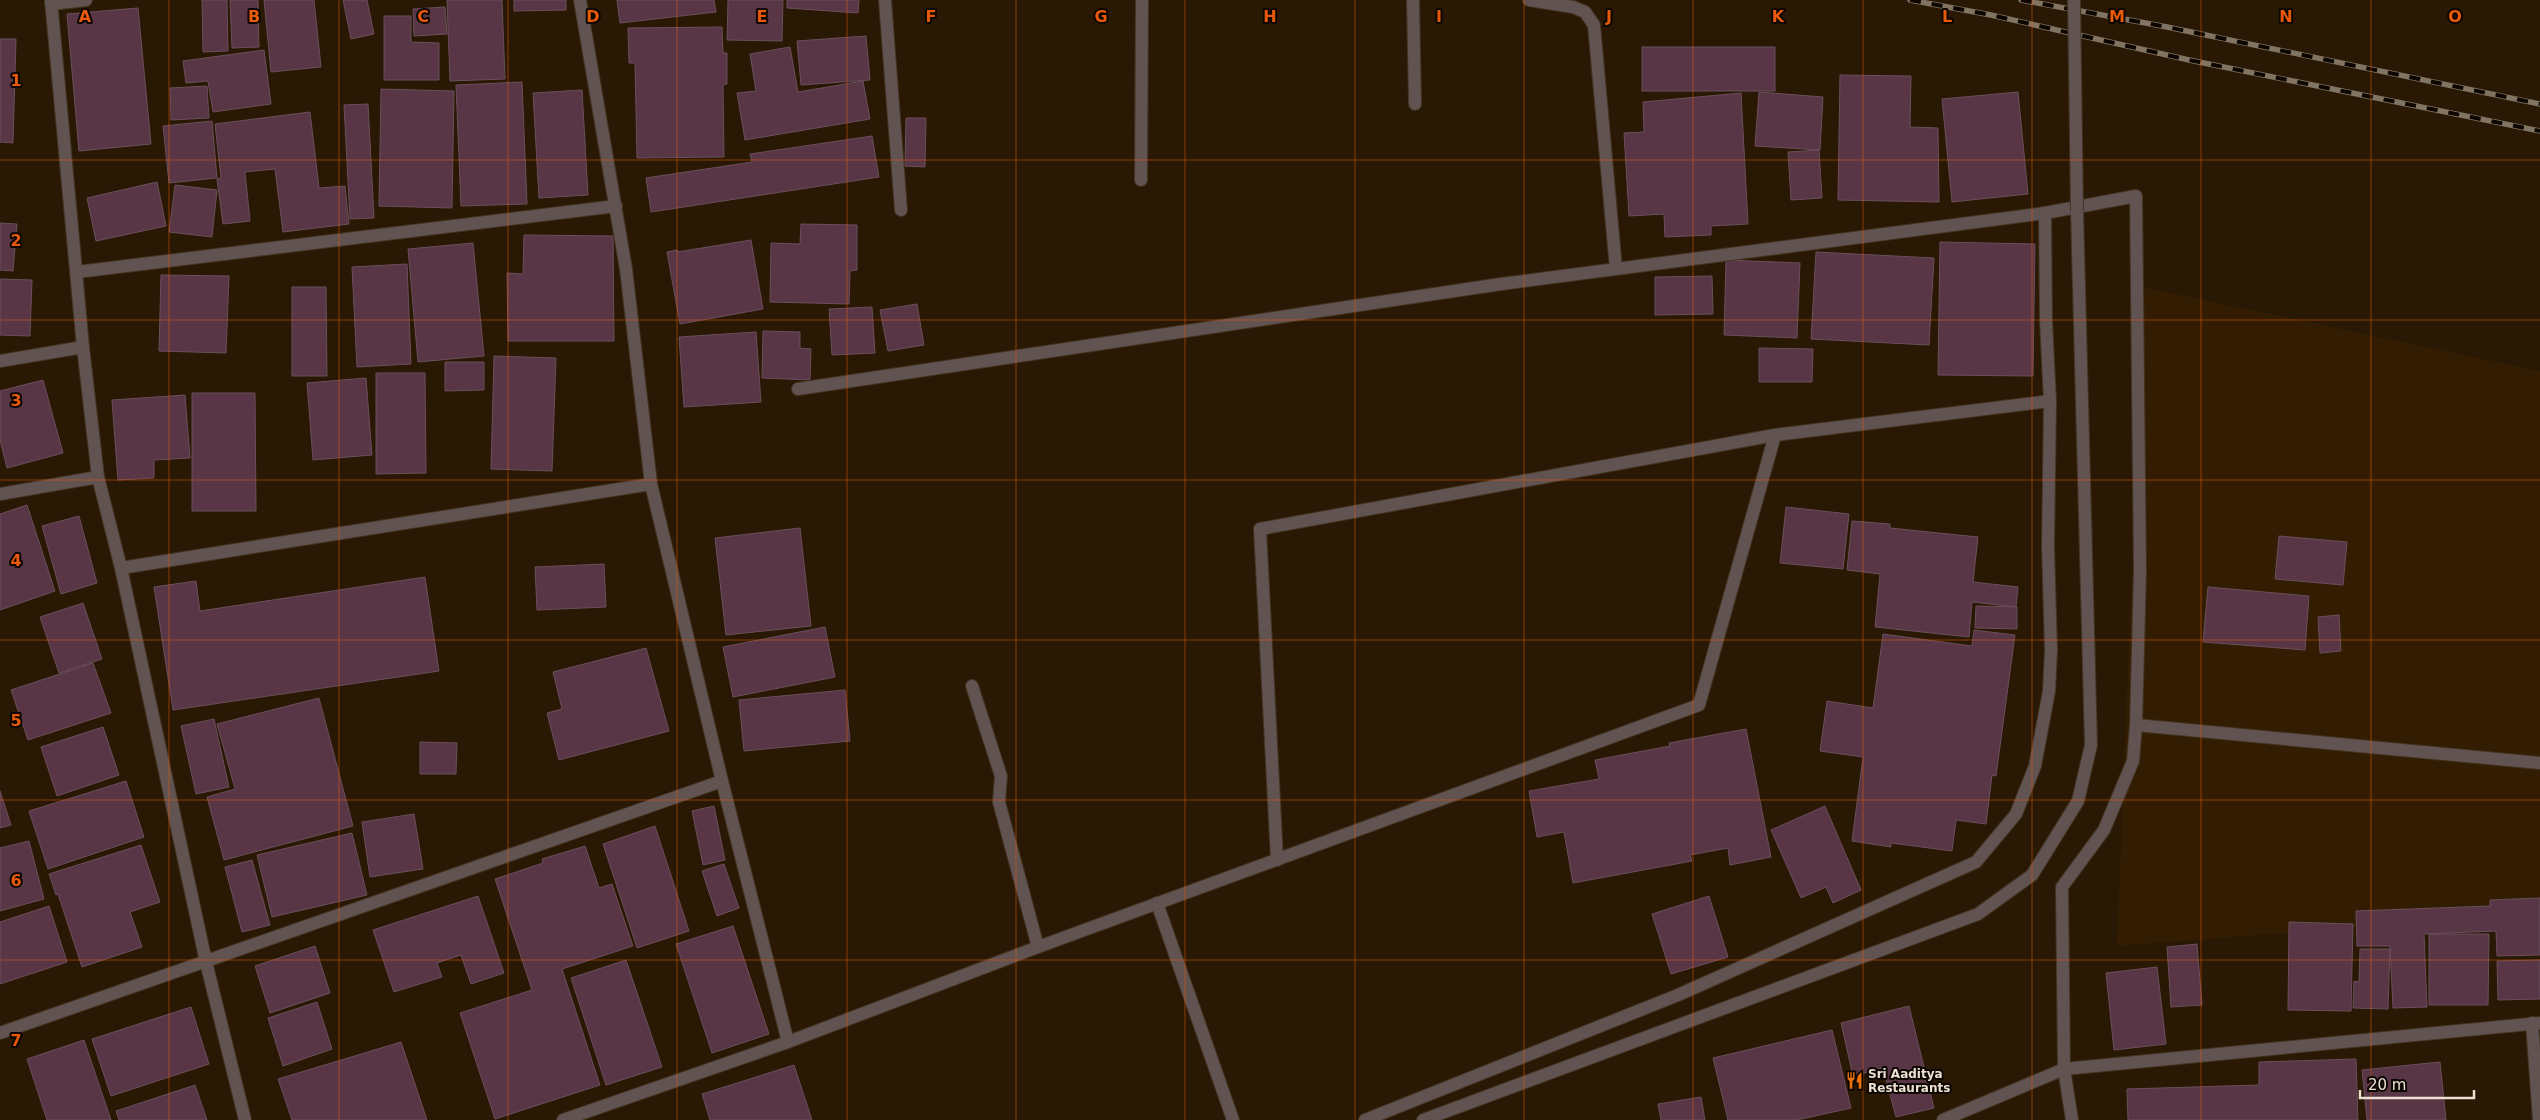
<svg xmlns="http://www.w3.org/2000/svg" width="2540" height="1120" font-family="'DejaVu Sans',sans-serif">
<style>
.built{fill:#331d02}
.building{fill:#583646;stroke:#6b4f5b}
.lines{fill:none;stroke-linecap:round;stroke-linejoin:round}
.minor-casing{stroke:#443421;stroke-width:14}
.minor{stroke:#615351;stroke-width:12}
.rail-casing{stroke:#827463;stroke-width:5.5}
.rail{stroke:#0c0601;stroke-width:4;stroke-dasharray:11;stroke-linecap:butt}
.minor-bridge-casing{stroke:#443421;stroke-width:14;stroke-linecap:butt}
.minor-bridge{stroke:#615351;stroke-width:12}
.grid{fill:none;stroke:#e8590c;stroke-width:1;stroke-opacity:0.55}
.labels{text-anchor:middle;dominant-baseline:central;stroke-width:4;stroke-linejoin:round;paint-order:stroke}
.poi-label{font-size:12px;font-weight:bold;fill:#ece0d3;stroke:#0c0601;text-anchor:start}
.grid-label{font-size:16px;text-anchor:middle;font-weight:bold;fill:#e8590c;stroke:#0c0601;stroke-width:4;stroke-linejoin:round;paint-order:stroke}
</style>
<rect width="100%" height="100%" fill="#291804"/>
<!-- built -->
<polygon class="built" points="2143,287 2540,371 2540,914 2117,946"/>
<!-- building -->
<g class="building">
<polygon points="202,0 227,0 228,51 203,52"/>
<polygon points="230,0 258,0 259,47 232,48"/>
<polygon points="264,0 314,0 321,67 271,72"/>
<polygon points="343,0 367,0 374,34 351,39"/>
<polygon points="447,0 502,0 505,79 450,81"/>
<polygon points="514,0 566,0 566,10 514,11"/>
<polygon points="617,0 714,0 716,12 620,23"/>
<polygon points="728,0 783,0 782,41 727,40"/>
<polygon points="787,0 859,0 858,13 787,8"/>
<polygon points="445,7 447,34 414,36 413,9"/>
<polygon points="138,8 151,144 79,151 67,14"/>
<polygon points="384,16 411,16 411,42 439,43 439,80 384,80"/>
<polygon points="722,27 723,53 727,53 727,84 723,85 724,157 637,158 635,63 629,63 628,28"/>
<polygon points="866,36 870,80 801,85 797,41"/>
<polygon points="0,39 16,39 13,143 0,142"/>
<polygon points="790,47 798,92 863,81 870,119 745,140 737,93 756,91 750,54"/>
<rect x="1642" y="47" width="133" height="44"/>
<polygon points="264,50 271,104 213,112 208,81 186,83 183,61"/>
<polygon points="1840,75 1911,76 1910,127 1938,128 1939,202 1838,200"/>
<polygon points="522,82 527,204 461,206 456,85"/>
<polygon points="207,86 209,118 171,120 170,88"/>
<polygon points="381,89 454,91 452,208 379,206"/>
<polygon points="582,90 588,195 539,198 533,93"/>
<polygon points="1759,92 1823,97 1820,150 1755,146"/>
<polygon points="2018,92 2028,194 1952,202 1942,99"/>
<polygon points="1741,93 1748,224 1711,226 1711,235 1665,237 1664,214 1629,216 1624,133 1644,132 1643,102"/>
<polygon points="368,104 374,218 350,219 344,105"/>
<polygon points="310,112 319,188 345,186 349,224 283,232 275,169 245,172 250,221 223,224 217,179 221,178 215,124"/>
<polygon points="906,118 926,118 925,167 905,166"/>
<polygon points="212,121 217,178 169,183 163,126"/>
<polygon points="872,136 879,177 651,212 646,178 752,162 750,154"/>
<polygon points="1819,150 1822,198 1791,200 1788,152"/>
<polygon points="157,182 166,226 96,241 87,198"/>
<polygon points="175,185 217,190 212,237 169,232"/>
<polygon points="0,223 17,224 13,271 0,270"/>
<polygon points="801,224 857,225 857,270 850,271 849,304 770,302 771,243 800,244"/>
<polygon points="524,235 613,236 614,341 508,341 507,273 523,274"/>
<polygon points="751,240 763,309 680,324 667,252 677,250 677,252"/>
<polygon points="1940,242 2035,244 2033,376 1938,375"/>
<polygon points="473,243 484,356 418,362 408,249"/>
<polygon points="1816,252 1934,258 1929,345 1811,339"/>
<polygon points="1726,260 1800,263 1797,338 1724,335"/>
<polygon points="407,264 411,364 357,367 352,267"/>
<polygon points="161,275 229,276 226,353 159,351"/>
<polygon points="1712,276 1713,314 1655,315 1655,277"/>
<polygon points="0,279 32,280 30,336 0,335"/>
<polygon points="292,287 326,287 327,376 292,376"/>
<polygon points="917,304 924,345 888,351 880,310"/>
<polygon points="872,307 875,353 832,355 829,309"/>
<polygon points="763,331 800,332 800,348 811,349 810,380 762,378"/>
<polygon points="756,332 761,402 684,407 679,337"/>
<polygon points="1759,348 1813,349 1812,382 1759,382"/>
<polygon points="494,356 556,358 552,471 491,469"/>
<polygon points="445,362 484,362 484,390 445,391"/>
<polygon points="376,373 425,373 426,473 376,474"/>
<polygon points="366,378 372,455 313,460 307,383"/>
<polygon points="43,380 63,453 7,468 0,440 0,391"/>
<polygon points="192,393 255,393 256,511 192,511"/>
<polygon points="185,395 190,458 154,460 154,478 118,480 112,400"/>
<polygon points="27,505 55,591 0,610 0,514"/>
<polygon points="1786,507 1849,514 1843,569 1780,563"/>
<polygon points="79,516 97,583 61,594 42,526"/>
<polygon points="1852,521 1890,524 1890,528 1978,537 1973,582 2018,587 2016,607 1972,602 1969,637 1875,627 1880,574 1847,570"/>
<polygon points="800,528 811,626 726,635 715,538"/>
<polygon points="2279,536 2347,542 2343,585 2275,579"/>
<polygon points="604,564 606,607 537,610 535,567"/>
<polygon points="425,577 439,671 173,710 154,587 196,581 200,611"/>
<polygon points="2208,587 2309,596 2305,650 2203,642"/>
<polygon points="83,603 102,659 59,673 40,617"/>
<polygon points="1976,606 2017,607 2017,629 1975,628"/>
<polygon points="2339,615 2341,651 2320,653 2318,617"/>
<polygon points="825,627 835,677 733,697 723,647"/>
<polygon points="1974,630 2015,635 1996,776 1992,775 1986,824 1956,820 1952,851 1891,843 1891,847 1852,841 1863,757 1820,751 1827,701 1873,708 1883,634 1972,646"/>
<polygon points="646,648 669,731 559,760 547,713 562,709 553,672"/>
<polygon points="93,663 111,713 28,740 11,690"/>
<polygon points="845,690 850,741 744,751 739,700"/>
<polygon points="319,698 353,826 224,860 207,797 235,789 217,724"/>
<polygon points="214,719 229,787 196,794 181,726"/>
<polygon points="103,727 119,775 57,796 41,747"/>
<polygon points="1746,729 1771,857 1730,865 1728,848 1690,855 1692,861 1573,883 1564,832 1537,837 1529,791 1599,779 1595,760 1670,746 1669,743"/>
<polygon points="420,742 457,743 456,774 420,774"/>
<polygon points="126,781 144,837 48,869 29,811"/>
<polygon points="0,791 11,825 0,828"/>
<polygon points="714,806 725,860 703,865 692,811"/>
<polygon points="1825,806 1861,890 1833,903 1826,887 1801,898 1771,830"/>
<polygon points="414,814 423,869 370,877 362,822"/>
<polygon points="655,826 689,931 637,948 603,844"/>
<polygon points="352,833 367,895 272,917 257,855"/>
<polygon points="29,841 44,899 0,911 0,848"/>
<polygon points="141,845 160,902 130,912 142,947 82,967 58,894 56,895 49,874"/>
<polygon points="585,846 599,888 612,884 633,946 562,969 600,1085 495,1119 460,1013 532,990 495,879 543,863 542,859"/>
<polygon points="252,860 270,925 242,932 225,867"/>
<polygon points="724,864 739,908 717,916 702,871"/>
<polygon points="478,896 504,973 471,984 461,955 437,963 442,977 394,992 373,930"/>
<polygon points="1709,896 1728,957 1671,974 1652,914"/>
<polygon points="2540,898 2540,955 2497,956 2496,931 2424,934 2427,1007 2393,1008 2390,946 2357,946 2356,911 2490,906 2490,900"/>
<polygon points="49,906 67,962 0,984 0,922"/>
<polygon points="2289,922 2353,924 2351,1011 2288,1010"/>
<polygon points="733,926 769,1034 712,1053 676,944"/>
<polygon points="2429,934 2489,934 2488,1005 2429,1005"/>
<polygon points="2197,944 2202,1005 2171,1007 2167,947"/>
<polygon points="315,946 330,993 270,1013 255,966"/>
<polygon points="2360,949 2390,949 2388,1009 2353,1008 2354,981 2359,982"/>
<polygon points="626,960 662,1067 606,1085 571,978"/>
<polygon points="2540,960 2540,999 2498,1000 2497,961"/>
<polygon points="2157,967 2166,1044 2114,1050 2106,973"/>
<polygon points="317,1002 332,1049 283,1066 268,1018"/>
<polygon points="1909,1006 1934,1108 1896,1117 1883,1068 1853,1076 1841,1023"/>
<polygon points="191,1007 209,1064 111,1096 92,1039"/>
<polygon points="1832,1030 1851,1108 1797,1120 1728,1120 1713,1058"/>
<polygon points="84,1040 111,1120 47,1120 27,1059"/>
<polygon points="401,1042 427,1120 292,1120 278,1079"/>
<polygon points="2356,1059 2358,1120 2128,1120 2127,1089 2259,1085 2259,1062"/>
<polygon points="2440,1062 2446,1120 2367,1120 2362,1070"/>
<polygon points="794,1065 812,1120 710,1120 702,1094"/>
<polygon points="195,1085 207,1120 119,1120 116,1111"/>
<polygon points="1701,1097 1705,1120 1661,1120 1658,1104"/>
</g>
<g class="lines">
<defs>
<g id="minor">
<polyline points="51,0 83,347 98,477 121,568 206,962 245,1120"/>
<polyline points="580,0 626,269 651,484 722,781 788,1042"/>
<polyline points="885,0 901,210"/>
<polyline points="1413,0 1415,104"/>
<polyline points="1529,0 1573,7 1585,12 1594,25 1616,269"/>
<polyline points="51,4 86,0"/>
<polyline points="1141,180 1142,0"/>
<polyline points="2045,213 2136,196 2140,571 2136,725"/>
<polyline points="77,272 616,206"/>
<polyline points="0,361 83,347"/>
<polyline points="798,389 1501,284 2045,213 2046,321 2050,401 2048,547 2051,650 2049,691 2035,766 2016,814 1976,862 1678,995 1365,1120"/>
<polyline points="0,494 98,477"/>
<polyline points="121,568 651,484"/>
<polyline points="972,686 1001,776 999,802 1038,947"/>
<polyline points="1277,860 1260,529 1775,435"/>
<polyline points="1157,903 1233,1120"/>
<polyline points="2532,1023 2539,1120"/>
<polyline points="0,1033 722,781"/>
<polyline points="563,1120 788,1042 1038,947 1699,705 1775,435 2050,401"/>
<polyline points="1423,1120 1978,914 2032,875 2078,801 2091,745 2077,211"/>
<polyline points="1943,1120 2064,1069 2540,1023"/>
<polyline points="2072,1120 2064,1069 2062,887 2104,830 2133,761 2136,725 2540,763"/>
</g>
</defs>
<!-- minor casing -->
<use href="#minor" class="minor-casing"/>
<!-- minor -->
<use href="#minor" class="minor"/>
<defs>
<g id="rail">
<polyline points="1910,0 1991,15 2189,60 2540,131"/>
<polyline points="2021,0 2167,27 2540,104"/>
</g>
</defs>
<!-- rail casing -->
<use href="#rail" class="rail-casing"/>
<!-- rail -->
<use href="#rail" class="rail"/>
<defs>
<polyline id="minor-bridge" points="2074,0 2077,211"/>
</defs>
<!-- minor-bridge casing -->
<use href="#minor-bridge" class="minor-bridge-casing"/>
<!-- minor-bridge -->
<use href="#minor-bridge" class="minor-bridge"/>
</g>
<!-- grid -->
<path class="grid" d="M169,0V1120M339,0V1120M508,0V1120M677,0V1120M847,0V1120M1016,0V1120M1185,0V1120M1355,0V1120M1524,0V1120M1693,0V1120M1863,0V1120M2032,0V1120M2201,0V1120M2371,0V1120M0,160H2540M0,320H2540M0,480H2540M0,640H2540M0,800H2540M0,960H2540"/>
<!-- icons -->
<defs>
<symbol id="restaurant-bare" viewBox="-9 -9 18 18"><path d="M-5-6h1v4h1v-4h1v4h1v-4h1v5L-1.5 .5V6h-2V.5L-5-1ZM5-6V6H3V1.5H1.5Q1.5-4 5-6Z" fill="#e8710a" stroke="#0c0601" stroke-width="2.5" paint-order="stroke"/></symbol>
</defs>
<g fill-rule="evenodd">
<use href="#restaurant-bare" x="1842" y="1068" width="25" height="25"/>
</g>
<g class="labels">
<!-- poi labels -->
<g class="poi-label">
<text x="1868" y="1074">Sri Aaditya<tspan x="1868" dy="14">Restaurants</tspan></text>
</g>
</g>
<g class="grid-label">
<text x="85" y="22">A</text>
<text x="254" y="22">B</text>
<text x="423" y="22">C</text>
<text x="593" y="22">D</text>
<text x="762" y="22">E</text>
<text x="931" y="22">F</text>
<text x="1101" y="22">G</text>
<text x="1270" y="22">H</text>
<text x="1439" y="22">I</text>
<text x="1609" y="22">J</text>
<text x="1778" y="22">K</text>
<text x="1947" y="22">L</text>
<text x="2117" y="22">M</text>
<text x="2286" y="22">N</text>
<text x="2455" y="22">O</text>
<text x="16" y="86">1</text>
<text x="16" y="246">2</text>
<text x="16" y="406">3</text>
<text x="16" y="566">4</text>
<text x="16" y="726">5</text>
<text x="16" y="886">6</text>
<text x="16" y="1046">7</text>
</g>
<!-- scale -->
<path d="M2360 1090v8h114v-8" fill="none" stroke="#ece0d3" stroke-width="2.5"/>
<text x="2368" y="1090" font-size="15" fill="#ece0d3" stroke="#0c0601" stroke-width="4" paint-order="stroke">20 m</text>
</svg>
